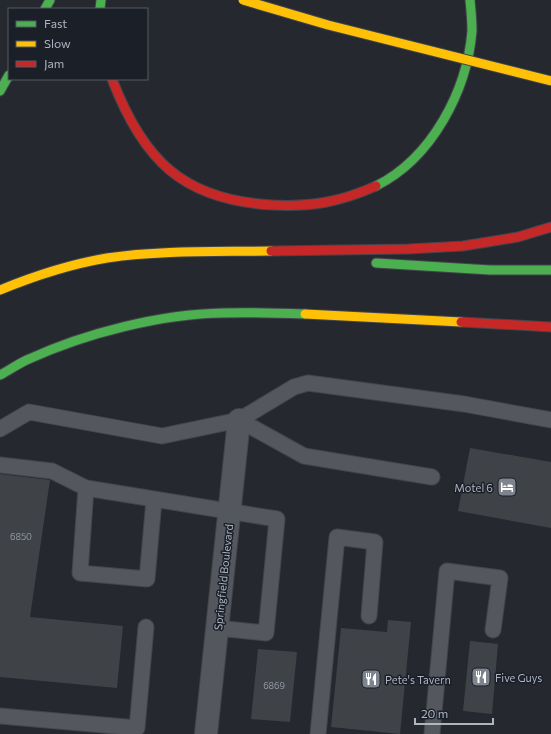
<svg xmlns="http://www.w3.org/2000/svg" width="551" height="734" font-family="Commissioner,sans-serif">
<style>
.building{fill:#3f4247}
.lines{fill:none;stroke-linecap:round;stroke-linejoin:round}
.lane-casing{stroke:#42454a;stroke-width:17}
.street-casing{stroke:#42454a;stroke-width:24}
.fast-casing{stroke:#42454c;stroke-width:11}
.slow-casing{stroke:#42454c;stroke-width:11}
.jam-casing{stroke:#42454c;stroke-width:11}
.lane{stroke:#54575e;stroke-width:15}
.street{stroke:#54575e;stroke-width:22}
.fast{stroke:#4caf50;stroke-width:9}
.slow{stroke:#ffc107;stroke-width:9}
.jam{stroke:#c62828;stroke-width:9}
.slow-bridge-casing{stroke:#41454b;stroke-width:11;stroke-linecap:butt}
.slow-bridge{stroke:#ffc107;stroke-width:9}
.labels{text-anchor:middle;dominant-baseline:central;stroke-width:3;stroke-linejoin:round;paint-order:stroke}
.number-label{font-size:9px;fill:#9298a2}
.poi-label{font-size:11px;fill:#aeb5c1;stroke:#1a1f28;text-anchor:start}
.street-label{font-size:11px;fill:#aeb5c1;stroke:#1a1f28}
</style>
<rect width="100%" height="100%" fill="#25292f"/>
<!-- building -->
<g class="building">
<polygon points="470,448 551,462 551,528 458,511"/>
<polygon points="0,474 50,480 30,617 123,626 117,688 0,677"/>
<polygon points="388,620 411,622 400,734 331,727 341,628 387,632"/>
<polygon points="470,641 498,644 492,714 463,711"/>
<polygon points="258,649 297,652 290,722 251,719"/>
</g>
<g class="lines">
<defs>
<g id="lane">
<polyline points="239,420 304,456 432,477"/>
<polyline points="0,429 29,412 162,436 239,420 294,387 308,383 464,404 551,420"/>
<polyline points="0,465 52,471 86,488 277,519 266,633 217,628"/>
<polyline points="86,488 80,573 147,579 154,500"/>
<polyline points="0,716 137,728 146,627"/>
<polyline points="318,734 337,537 375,542 369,616"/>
<polyline points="432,734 447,571 500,578 493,630"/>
</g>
<polyline id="street" points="206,734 239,420"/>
<g id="fast">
<polyline points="45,9 50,0"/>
<polyline points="100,9 101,0"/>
<polyline points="0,91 9,75"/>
<path d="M376,186C432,158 467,91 472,31C472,20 471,10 470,0"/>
<polyline points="376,263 490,270 551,270"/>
<path d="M0,375C10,370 19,363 29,359C86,333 161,314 223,313C250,312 278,313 305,314"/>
</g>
<g id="slow">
<path d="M0,290C34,276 71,264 107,258C161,250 217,252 271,251"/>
<polyline points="305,314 461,322"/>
</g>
<g id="jam">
<path d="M112,79C143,160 183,200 272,205C312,207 340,202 376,186"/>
<polyline points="271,251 408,249 463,246 518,237 551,227"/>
<polyline points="461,322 551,327"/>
</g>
</defs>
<!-- lane casing -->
<use href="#lane" class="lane-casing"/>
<!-- street casing -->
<use href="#street" class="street-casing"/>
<!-- fast casing -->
<use href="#fast" class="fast-casing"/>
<!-- slow casing -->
<use href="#slow" class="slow-casing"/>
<!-- jam casing -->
<use href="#jam" class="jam-casing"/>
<!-- lane -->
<use href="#lane" class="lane"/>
<!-- street -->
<use href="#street" class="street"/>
<!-- fast -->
<use href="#fast" class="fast"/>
<!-- slow -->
<use href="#slow" class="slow"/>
<!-- jam -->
<use href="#jam" class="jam"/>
<defs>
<polyline id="slow-bridge" points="243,0 328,25 551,81"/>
</defs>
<!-- slow-bridge casing -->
<use href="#slow-bridge" class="slow-bridge-casing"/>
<!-- slow-bridge -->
<use href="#slow-bridge" class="slow-bridge"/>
</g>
<!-- icons -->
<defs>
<symbol id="hotel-square" viewBox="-11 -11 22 22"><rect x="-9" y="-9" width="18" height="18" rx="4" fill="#7e848e" stroke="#1a1f28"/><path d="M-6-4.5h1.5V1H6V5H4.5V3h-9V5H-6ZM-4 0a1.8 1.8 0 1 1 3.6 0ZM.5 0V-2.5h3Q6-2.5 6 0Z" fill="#fff"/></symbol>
<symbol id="restaurant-square" viewBox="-11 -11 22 22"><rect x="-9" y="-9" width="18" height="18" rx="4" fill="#7e848e" stroke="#1a1f28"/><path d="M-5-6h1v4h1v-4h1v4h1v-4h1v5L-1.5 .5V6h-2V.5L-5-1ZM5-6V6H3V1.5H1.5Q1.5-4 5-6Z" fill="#fff"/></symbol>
</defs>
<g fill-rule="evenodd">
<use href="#hotel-square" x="496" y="476" width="22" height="22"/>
<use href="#restaurant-square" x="470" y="666" width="22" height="22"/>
<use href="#restaurant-square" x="360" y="668" width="22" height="22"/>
</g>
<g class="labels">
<!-- number labels -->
<g class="number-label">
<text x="21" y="536">6850</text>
<text x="274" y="685">6869</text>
</g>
<!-- poi labels -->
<g class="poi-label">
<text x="493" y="487" text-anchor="end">Motel 6</text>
<text x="495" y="677">Five Guys</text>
<text x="385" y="679">Pete's Tavern</text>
</g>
<!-- street labels -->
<g class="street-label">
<text transform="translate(223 577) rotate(-84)">Springfield Boulevard</text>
</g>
</g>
<!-- legend -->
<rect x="8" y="8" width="140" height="72" fill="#1a1f28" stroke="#555b65"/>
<rect x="16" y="21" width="20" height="6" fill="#4caf50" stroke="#555b65"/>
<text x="44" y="28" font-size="12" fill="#aeb5c1">Fast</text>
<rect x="16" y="41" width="20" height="6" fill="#ffc107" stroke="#555b65"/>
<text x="44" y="48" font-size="12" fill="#aeb5c1">Slow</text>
<rect x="16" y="61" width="20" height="6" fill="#c62828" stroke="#555b65"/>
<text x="44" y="68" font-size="12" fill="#aeb5c1">Jam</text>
<!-- scale -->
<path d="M415 718v6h78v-6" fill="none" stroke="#aeb5c1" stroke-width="2"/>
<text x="421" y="718" font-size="12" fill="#aeb5c1" stroke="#1a1f28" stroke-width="3" paint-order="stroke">20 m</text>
</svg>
